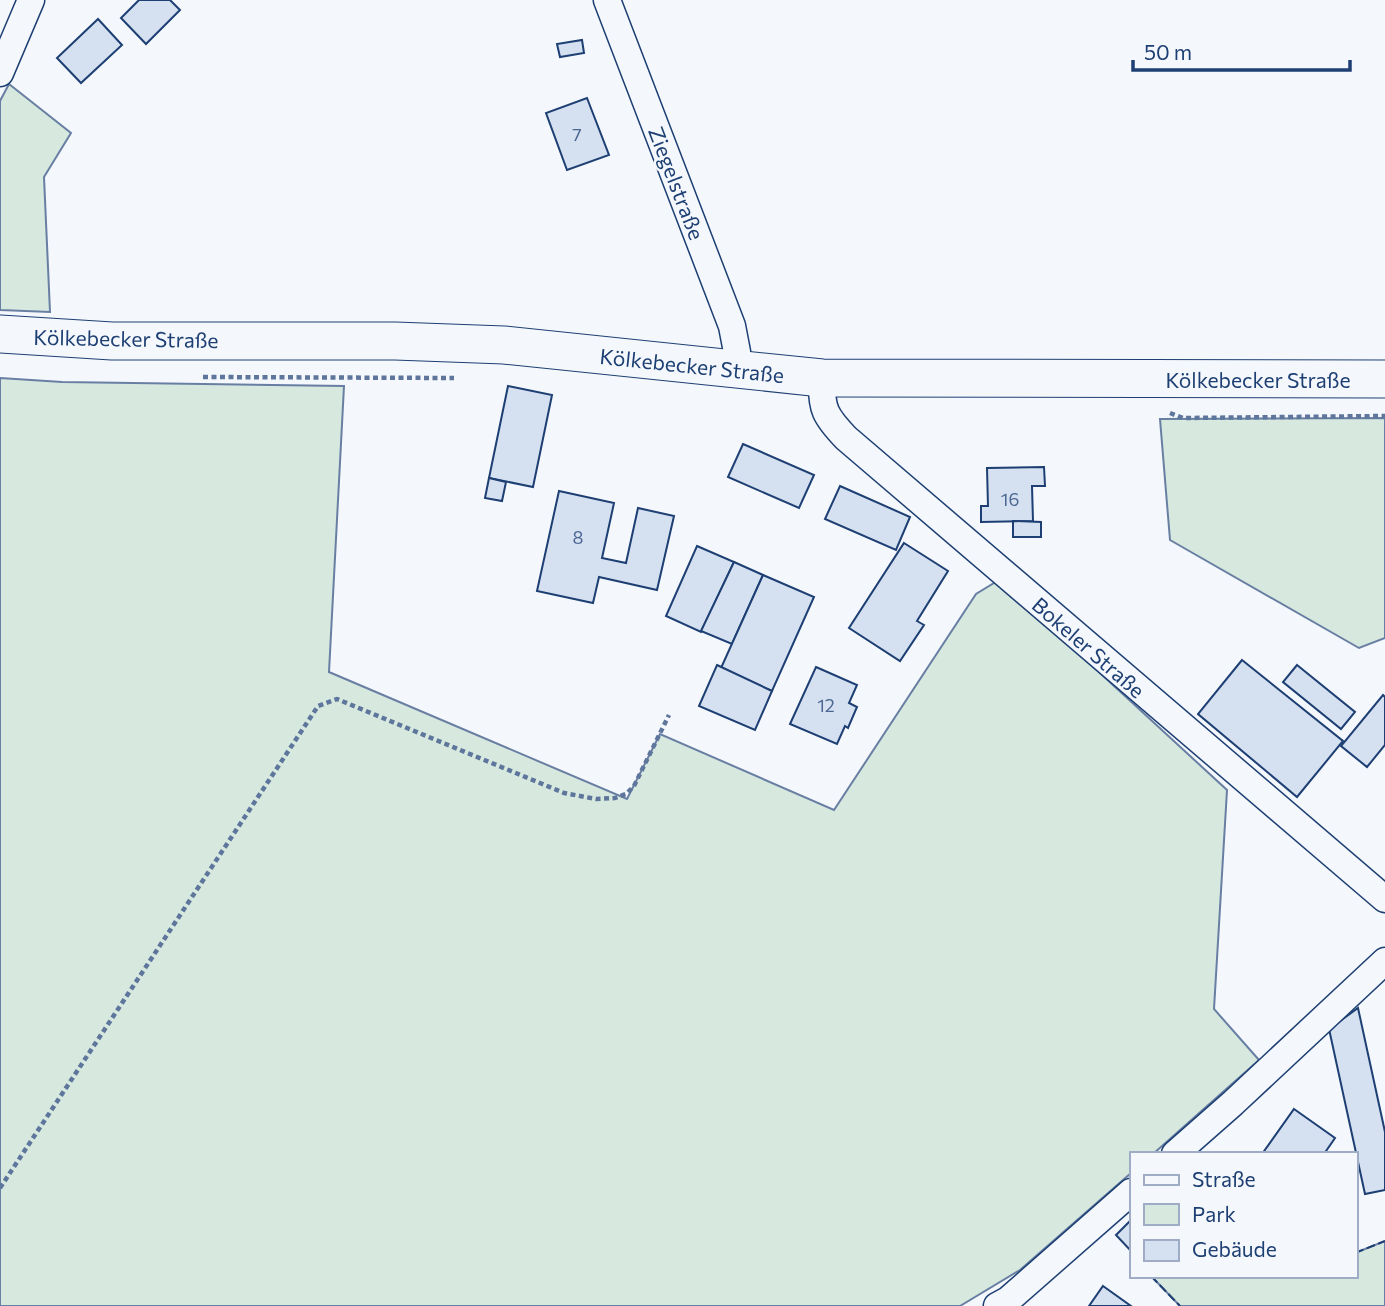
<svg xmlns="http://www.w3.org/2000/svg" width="1385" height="1306" font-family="Commissioner,sans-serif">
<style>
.green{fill:#d7e8df;stroke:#687fa3;stroke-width:2}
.building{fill:#d5e0f0;stroke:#1d3f73;stroke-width:2}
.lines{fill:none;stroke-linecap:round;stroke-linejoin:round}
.minor-casing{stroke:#1d3f73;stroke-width:29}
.secondary-casing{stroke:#1d3f73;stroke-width:39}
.path{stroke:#5e769c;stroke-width:4.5;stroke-dasharray:5 3.5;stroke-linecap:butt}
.minor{stroke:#f4f7fb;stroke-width:26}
.secondary{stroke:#f4f7fb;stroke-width:37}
.fence{stroke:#1d3f73;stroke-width:2;stroke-dasharray:9 3.5;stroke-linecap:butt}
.labels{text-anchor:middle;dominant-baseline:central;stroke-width:5;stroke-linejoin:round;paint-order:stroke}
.number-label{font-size:18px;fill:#4b6792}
.street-label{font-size:21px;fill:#1d3f73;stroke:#f4f7fb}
</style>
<rect width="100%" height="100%" fill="#f4f7fb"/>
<!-- green -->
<g class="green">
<polygon points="9,84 71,133 44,177 50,312 0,310 0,101"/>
<polygon points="0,378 62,382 344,386 329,672 627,799 660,734 834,810 976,594 999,580 1227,790 1214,1009 1259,1060 1153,1154 1131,1154 1131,1173 1020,1270 960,1306 0,1306"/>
<polygon points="1385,418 1385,638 1359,648 1170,540 1160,419"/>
<polygon points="1385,1241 1385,1306 1180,1306 1151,1276 1355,1276 1355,1253"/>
</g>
<!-- building -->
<g class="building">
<polygon points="139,0 170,0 180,10 146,44 121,18"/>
<polygon points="98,19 122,45 81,83 57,58"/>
<polygon points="582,40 584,53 560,57 557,44"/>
<polygon points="587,98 609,155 567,170 546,113"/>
<polygon points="508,386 552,395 533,487 489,478"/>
<polygon points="743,444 814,475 799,508 728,477"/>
<polygon points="1044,467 1045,486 1032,486 1033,521 981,522 981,506 988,506 987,468"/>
<polygon points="489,478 506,482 502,501 485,498"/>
<polygon points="840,486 910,517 896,550 825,519"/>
<polygon points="559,491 614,503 602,558 626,563 638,508 674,516 657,590 599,577 593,603 537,591"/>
<polygon points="1013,521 1041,522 1041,537 1013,537"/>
<polygon points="904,543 948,571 917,621 924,625 900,661 849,628"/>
<polygon points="697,546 734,562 701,632 666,616"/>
<polygon points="734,562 763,575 732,644 701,631"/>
<polygon points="763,575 814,597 772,691 721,668"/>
<polygon points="1242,660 1343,741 1297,797 1198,714"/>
<polygon points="717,665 772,691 755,730 699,706"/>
<polygon points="1297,665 1355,712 1341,729 1283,682"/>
<polygon points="816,667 857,685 849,703 857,707 848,728 845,726 837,744 790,724"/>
<polygon points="1383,695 1385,697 1385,745 1367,767 1341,746"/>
<polygon points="1358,1008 1385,1132 1385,1190 1365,1194 1329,1029"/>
<polygon points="1294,1109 1335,1138 1324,1154 1262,1154"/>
<polygon points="1131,1220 1131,1251 1116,1235"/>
<polygon points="1103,1286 1131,1306 1089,1306"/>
</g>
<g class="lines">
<defs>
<g id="minor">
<polyline points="607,0 732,326 737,352 736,369"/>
<polyline points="0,73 31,0"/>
<path d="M822,378C821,409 825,416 846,438L1385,899"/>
<polyline points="1175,1154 1233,1103 1385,961"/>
<polyline points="997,1306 1008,1300 1131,1192"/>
</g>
<polyline id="secondary" points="0,334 112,341 395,341 504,345 822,378 1385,379"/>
</defs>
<!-- minor casing -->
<use href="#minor" class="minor-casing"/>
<!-- secondary casing -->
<use href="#secondary" class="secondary-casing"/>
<!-- path -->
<g class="path">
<polyline points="203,377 454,378"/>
<polyline points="1170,413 1183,418 1385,416"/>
<polyline points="0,1188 318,706 337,699 564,793 596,799 615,798 626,794 634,786 669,715"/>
</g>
<!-- minor -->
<use href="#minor" class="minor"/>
<!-- secondary -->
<use href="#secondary" class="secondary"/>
<!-- fence -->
<g class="fence">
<polyline points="1355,1253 1385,1241"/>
<polyline points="1151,1276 1180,1306"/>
</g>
</g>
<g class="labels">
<!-- number labels -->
<g class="number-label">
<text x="577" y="134">7</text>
<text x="1010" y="499">16</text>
<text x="578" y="537">8</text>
<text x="826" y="705">12</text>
</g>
<!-- street labels -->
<g class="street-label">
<text transform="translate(677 183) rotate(69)">Ziegelstraße</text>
<text transform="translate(126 338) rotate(1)">Kölkebecker Straße</text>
<text transform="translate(692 365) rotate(6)">Kölkebecker Straße</text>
<text x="1258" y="379">Kölkebecker Straße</text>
<text transform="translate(1089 647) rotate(41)">Bokeler Straße</text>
</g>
</g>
<!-- legend -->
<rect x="1130" y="1152" width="228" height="126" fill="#f4f7fb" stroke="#9eadc5" stroke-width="2"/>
<rect x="1144" y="1175" width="35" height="10" fill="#f4f7fb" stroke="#9eadc5" stroke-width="2"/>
<text x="1192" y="1187" font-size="21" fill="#1d3f73">Straße</text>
<rect x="1144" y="1204" width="35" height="21" fill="#d7e8df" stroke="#9eadc5" stroke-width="2"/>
<text x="1192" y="1222" font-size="21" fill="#1d3f73">Park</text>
<rect x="1144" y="1240" width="35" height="21" fill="#d5e0f0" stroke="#9eadc5" stroke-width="2"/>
<text x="1192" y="1257" font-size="21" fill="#1d3f73">Gebäude</text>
<!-- scale -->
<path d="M1133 60v10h217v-10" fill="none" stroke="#1d3f73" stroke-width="3.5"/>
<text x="1144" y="60" font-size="21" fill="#1d3f73" stroke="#f4f7fb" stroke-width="5" paint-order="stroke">50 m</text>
</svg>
